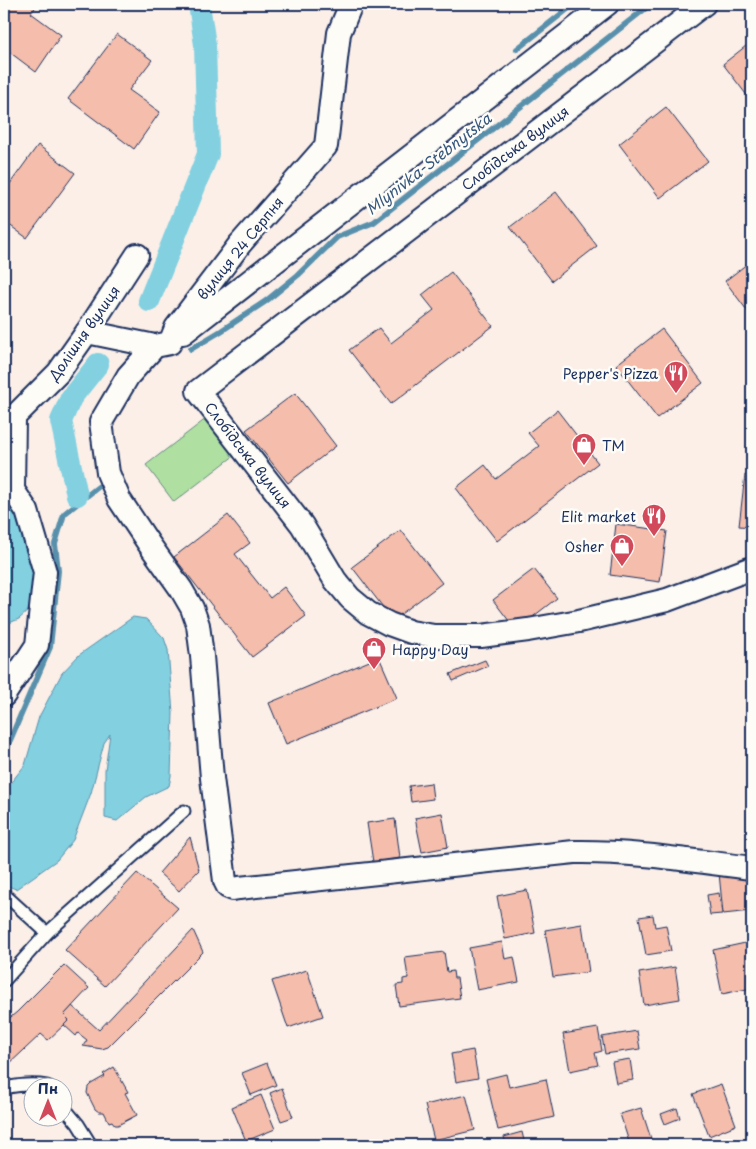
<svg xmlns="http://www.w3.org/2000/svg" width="756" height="1149" font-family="'Playpen Sans',sans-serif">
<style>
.green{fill:#afe0a1;stroke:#658880}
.water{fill:#82d0e0;stroke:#5990ac}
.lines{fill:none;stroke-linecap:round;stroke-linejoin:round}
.stream{stroke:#5990ac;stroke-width:6}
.canal{stroke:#82d0e0;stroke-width:22}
.building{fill:#f5bdab;stroke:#1b2f5e}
.service-casing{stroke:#1b2f5e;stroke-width:15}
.minor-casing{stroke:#1b2f5e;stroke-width:26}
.service{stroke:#fdfcf7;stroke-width:11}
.minor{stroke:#fdfcf7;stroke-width:22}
.labels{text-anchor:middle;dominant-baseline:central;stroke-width:5;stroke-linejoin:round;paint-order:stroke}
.street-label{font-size:14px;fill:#1b2f5e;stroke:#fdfcf7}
.poi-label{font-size:14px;fill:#1b2f5e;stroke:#fdfcf7;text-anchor:end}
.water-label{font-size:15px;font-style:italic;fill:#35577e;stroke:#fdfcf7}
</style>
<rect width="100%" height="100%" fill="#fbefe8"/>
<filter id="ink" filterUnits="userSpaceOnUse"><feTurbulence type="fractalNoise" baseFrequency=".02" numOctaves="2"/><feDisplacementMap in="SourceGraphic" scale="10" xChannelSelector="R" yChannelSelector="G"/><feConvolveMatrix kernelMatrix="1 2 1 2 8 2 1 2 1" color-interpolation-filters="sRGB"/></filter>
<g filter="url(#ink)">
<!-- green -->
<polygon class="green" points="207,418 235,455 174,502 146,465"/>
<!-- water -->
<g class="water">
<polygon points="4,505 28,518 38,602 19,619 4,625"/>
<polygon points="133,617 146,619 164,638 168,650 173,713 171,776 169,786 146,797 117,821 105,818 105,770 110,734 104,743 91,793 73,840 57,860 16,889 5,885 4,884 4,791 25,765 39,717 62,673 79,655"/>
</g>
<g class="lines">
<!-- stream -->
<g class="stream">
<polyline points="517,49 574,4"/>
<polyline points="191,349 221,331 266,301 298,275 337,237 374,222 651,4"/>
<polyline points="4,754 50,647 58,571 55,544 64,514 98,487"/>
</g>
<!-- canal -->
<g class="canal">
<polyline points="149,301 208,154 205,45 199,4"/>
<polyline points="77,495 61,421 71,398 98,364"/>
</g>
</g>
<!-- building -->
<g class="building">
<polygon points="4,4 38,4 31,13 61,35 36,72 4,48"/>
<polygon points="117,34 152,60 129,90 160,112 134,149 68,99"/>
<polygon points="751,42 752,44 752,102 723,64"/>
<polygon points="666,107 708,161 660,198 619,144"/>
<polygon points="38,145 75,173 27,238 4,221 4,192"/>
<polygon points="556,192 597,246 552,281 510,227"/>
<polygon points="752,260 752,317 725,281"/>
<polygon points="451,272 493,326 391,404 349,350 379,328 391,343 434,310 422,295"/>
<polygon points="662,329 703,383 657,418 616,365"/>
<polygon points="295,393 336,446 288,483 246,430"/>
<polygon points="557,410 598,463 497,541 456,488 485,465 496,479 539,446 528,433"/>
<polygon points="745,475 752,476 752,527 739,526"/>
<polygon points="228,515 250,543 235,554 270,598 284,587 306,616 252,657 174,557"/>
<polygon points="616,524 667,531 660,582 610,575"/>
<polygon points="401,530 442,583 393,620 352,567"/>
<polygon points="534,569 557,598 516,630 493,600"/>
<polygon points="379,657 397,698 286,744 269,703"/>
<polygon points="485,660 488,666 453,681 450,674"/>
<polygon points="431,783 433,799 411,802 409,786"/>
<polygon points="442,813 448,847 422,852 415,818"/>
<polygon points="395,819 400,858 373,862 367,823"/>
<polygon points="190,837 199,870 179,891 159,873"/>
<polygon points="750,870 752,888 752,911 723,914 719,873"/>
<polygon points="137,873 178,908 105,986 65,950"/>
<polygon points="527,890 535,933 505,939 497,896"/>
<polygon points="719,893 722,914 710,915 707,895"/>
<polygon points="653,915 655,927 666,925 671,951 646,955 639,917"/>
<polygon points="582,924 589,972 553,977 545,930"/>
<polygon points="193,930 203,952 108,1047 102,1049 83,1046 87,1040 78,1033 76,1036 64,1025 69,1020 64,1015 72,1006 99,1030"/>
<polygon points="502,942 505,959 514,957 519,982 477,990 469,948"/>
<polygon points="750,942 752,953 752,988 722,994 713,950"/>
<polygon points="444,952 447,972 453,971 454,978 457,978 460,998 399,1006 396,985 403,984 403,979 408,978 405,957"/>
<polygon points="64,965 89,988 64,1015 69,1020 64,1025 48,1040 41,1034 7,1066 4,1067 4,1019 6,1021 17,1012"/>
<polygon points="675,967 680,999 644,1005 639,973"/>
<polygon points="307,970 323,1016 288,1028 272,981"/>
<polygon points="598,1028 602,1051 595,1053 598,1065 570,1071 563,1034"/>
<polygon points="637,1031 640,1049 605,1054 602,1037"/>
<polygon points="473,1050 478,1078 456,1082 451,1054"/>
<polygon points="630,1059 633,1080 616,1083 612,1062"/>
<polygon points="267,1063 276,1085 251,1095 242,1073"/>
<polygon points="114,1067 128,1092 125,1093 137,1115 118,1125 115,1125 112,1121 109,1122 104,1112 99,1112 95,1109 87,1093 88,1087 91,1084 105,1076 103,1074"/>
<polygon points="506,1074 509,1087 546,1079 554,1117 498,1130 486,1079"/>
<polygon points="721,1084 736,1125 709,1136 693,1094"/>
<polygon points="282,1088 293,1117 281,1121 270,1093"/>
<polygon points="261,1095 275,1129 246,1141 232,1107"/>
<polygon points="466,1095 475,1130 434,1140 425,1105"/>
<polygon points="641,1108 653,1145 630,1145 620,1114"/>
<polygon points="677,1108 680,1118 665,1124 661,1114"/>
<polygon points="522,1132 525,1145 506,1145 504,1137"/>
</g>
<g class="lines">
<defs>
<g id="service">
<polyline points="4,894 47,933 184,811"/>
<polyline points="4,981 47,933"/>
<path d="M4,1088C18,1085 32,1083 47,1086"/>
<polyline points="62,1105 78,1124 91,1145"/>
</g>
<g id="minor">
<path d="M351,4L339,33L326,146L240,244L176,328L170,343L155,346L128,376L101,422L108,473L119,499L149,544L181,589L192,608L198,625L202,656L212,778L225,881L228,887L233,889L239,888L574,852C634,851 693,861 752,868"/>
<polyline points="704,4 198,391 302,525 335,580 350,598 368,613 389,624 411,632 434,636 481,636 528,630 579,621 667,600 752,568"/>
<polyline points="87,332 155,346"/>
<polyline points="183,333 607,4"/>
<polyline points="4,427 58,373 87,332 137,255"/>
<polyline points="4,695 37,645 45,572 27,511 13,490 14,418"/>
</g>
</defs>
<!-- service casing -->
<use href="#service" class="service-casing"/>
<!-- minor casing -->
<use href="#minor" class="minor-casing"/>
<!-- service -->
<use href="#service" class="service"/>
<!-- minor -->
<use href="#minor" class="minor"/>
</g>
</g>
<!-- icons -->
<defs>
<symbol id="restaurant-pin" viewBox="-11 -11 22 30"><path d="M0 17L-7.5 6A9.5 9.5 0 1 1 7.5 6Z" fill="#d1495b" stroke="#fdfcf7"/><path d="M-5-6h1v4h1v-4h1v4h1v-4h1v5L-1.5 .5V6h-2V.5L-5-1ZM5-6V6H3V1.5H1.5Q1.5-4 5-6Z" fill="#fff"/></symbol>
<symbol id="shop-pin" viewBox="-11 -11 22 30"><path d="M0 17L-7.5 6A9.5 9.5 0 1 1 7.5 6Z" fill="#d1495b" stroke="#fdfcf7"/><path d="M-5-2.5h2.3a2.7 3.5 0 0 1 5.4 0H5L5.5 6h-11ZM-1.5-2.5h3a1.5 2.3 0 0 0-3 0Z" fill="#fff"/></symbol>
</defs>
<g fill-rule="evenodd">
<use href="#restaurant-pin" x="662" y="359" width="28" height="38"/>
<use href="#shop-pin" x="570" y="431" width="28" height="38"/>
<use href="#restaurant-pin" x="640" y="502" width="28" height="38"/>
<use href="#shop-pin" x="608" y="532" width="28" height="38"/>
<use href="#shop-pin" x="360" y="635" width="28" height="38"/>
</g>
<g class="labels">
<!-- street labels -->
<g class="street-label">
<text transform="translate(515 148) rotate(-37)">Слобідська вулиця</text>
<text transform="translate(240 248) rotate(-51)">вулиця 24 Серпня</text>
<text transform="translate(84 333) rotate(-55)">Долішня вулиця</text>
<text transform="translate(248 455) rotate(52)">Слобідська вулиця</text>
</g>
<!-- poi labels -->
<g class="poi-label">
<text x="658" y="373">Pepper's Pizza</text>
<text x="602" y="445" text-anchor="start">TM</text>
<text x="636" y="516">Elit market</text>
<text x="604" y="546">Osher</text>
<text x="392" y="649" text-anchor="start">Happy Day</text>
</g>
<!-- water labels -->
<g class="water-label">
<text transform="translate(428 163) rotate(-38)">Mlynivka-Stebnytska</text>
</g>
</g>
<!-- margin -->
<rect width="756" height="1149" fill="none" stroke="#fdfcf7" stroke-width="20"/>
<rect x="10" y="10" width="736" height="1129" fill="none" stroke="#1b2f5e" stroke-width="2" filter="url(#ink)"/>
<!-- north arrow -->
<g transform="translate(48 1102)"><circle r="24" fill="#fdfcf7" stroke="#a3aaba"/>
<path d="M0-4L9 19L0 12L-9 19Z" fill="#d1495b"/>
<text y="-8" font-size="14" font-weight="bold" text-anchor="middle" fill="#1b2f5e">Пн</text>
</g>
</svg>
